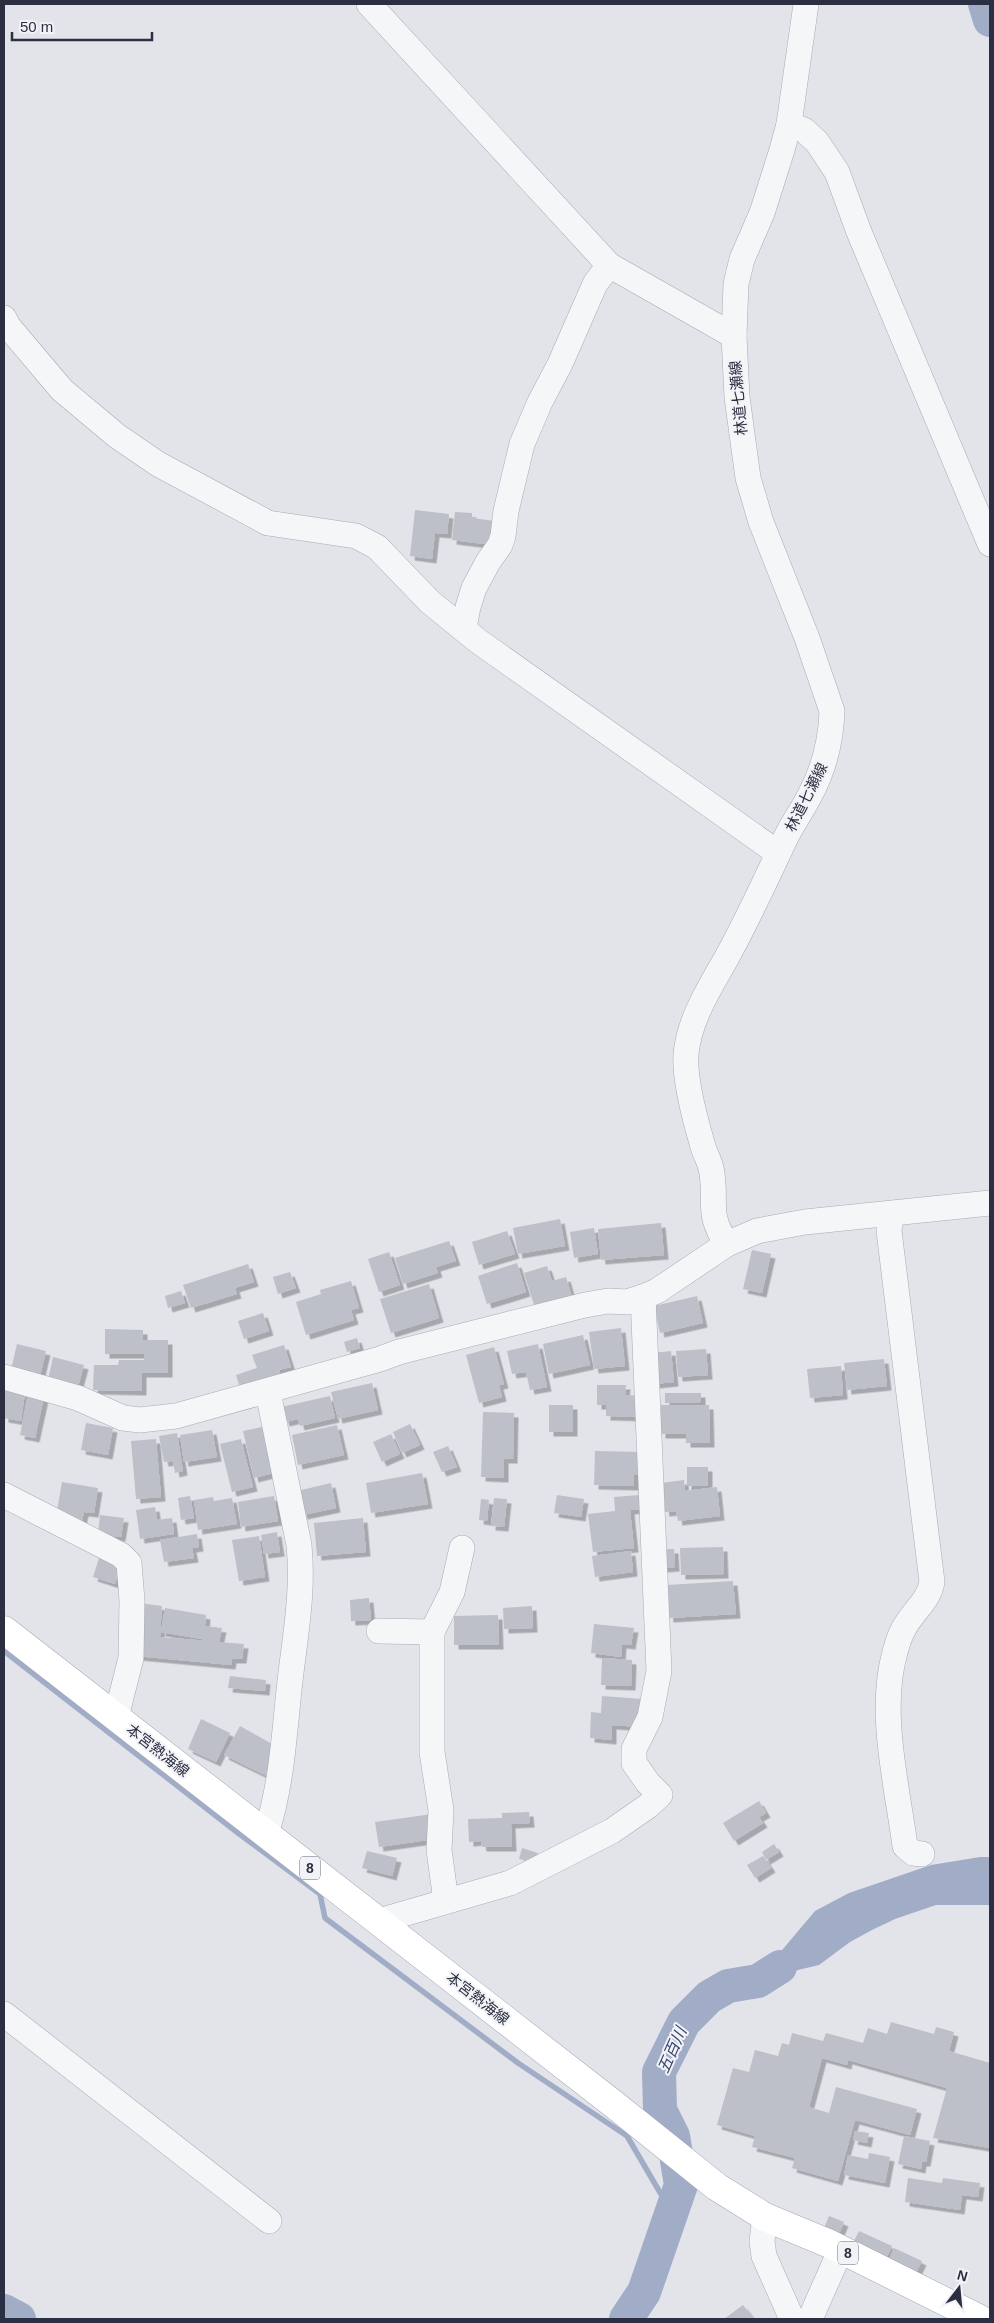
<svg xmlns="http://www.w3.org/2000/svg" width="994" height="2323" font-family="Helvetica,'Noto Sans JP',sans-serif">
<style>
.water{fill:#a1acc7}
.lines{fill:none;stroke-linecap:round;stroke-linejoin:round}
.stream{stroke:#a1acc7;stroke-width:5.5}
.river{stroke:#a1acc7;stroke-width:34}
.building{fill:#bdbfc9;filter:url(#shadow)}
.minor-casing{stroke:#a8aab4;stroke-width:26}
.major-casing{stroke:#a3a7b5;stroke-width:29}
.minor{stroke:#f5f6f8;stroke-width:25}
.major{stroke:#fff;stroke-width:28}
.labels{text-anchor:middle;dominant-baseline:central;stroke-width:4;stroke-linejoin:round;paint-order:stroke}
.shield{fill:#f2f3f7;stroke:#676a78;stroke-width:1}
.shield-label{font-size:14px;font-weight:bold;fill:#2c2f41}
.street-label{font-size:15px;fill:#2c2f41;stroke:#f2f3f7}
.water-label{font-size:16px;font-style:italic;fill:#394772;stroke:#f2f3f7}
</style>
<defs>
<filter id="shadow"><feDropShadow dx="4.5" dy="4.5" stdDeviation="0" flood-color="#0004"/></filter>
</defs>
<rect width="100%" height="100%" fill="#e3e4ea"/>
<!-- water -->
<polygon class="water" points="980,1857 990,1857 990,1905 936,1905 895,1919 872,1930 850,1942 819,1965 781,1974 765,1984 736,1984 767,1968 815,1911 849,1893 931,1865"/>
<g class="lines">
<!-- stream -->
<polyline class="stream" points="4,1651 238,1833 320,1894 325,1918 518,2063 627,2136 672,2213"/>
<!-- river -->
<g class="river">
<polyline points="985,4 990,20"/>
<polyline points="4,2311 19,2319"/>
<polyline points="626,2319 644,2292 681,2185 673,2136 660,2110 659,2072 684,2022 709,1997 728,1986 758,1981 780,1967"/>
</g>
</g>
<!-- building -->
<g class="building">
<polygon points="415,510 449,514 447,534 435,533 432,559 410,556"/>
<polygon points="455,512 472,513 472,518 495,521 492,545 452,540"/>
<polygon points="560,1219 565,1246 518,1254 513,1228"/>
<polygon points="661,1223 664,1255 601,1260 598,1229"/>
<polygon points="594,1228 598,1254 574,1258 570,1232"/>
<polygon points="507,1231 515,1254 479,1265 472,1242"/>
<polygon points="449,1241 456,1261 436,1267 438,1273 403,1284 395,1258"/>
<polygon points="752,1250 771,1254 762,1293 743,1289"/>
<polygon points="389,1252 400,1285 379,1292 368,1259"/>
<polygon points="517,1263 526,1292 487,1304 478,1276"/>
<polygon points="248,1264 254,1282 235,1288 237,1294 191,1308 183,1285"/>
<polygon points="547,1266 552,1281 566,1277 572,1297 535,1308 524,1273"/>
<polygon points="290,1272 296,1288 278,1294 273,1277"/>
<polygon points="351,1281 359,1308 351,1310 354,1320 306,1335 296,1302 321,1294 320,1290"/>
<polygon points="429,1284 439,1318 391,1333 380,1299"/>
<polygon points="181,1291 185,1303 168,1308 165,1296"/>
<polygon points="697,1296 703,1323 660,1333 654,1306"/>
<polygon points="263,1313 269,1331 244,1339 238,1321"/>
<polygon points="621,1328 625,1366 594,1369 589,1332"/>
<polygon points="105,1329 143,1330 143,1340 168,1340 168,1373 142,1373 142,1391 93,1390 94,1365 118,1365 119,1360 144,1360 144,1354 105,1354"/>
<polygon points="583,1335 590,1365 549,1374 543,1344"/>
<polygon points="357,1338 360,1348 347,1352 344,1342"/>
<polygon points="17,1344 46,1351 40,1376 11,1370"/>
<polygon points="538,1344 547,1387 530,1390 526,1372 512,1374 507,1351"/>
<polygon points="284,1345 291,1367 279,1370 281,1376 242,1394 236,1375 257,1368 252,1355"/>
<polygon points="494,1347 504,1384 499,1385 502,1397 479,1403 466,1355"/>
<polygon points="706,1349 708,1375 678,1377 676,1351"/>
<polygon points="671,1351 674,1382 655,1384 652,1353"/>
<polygon points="53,1357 84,1365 78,1387 48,1380"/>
<polygon points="884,1359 887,1386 847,1390 844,1363"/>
<polygon points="841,1366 843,1395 810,1398 807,1369"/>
<polygon points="372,1383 378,1410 338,1419 331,1392"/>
<polygon points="597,1385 626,1385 625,1395 643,1396 643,1417 606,1416 606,1405 597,1405"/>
<polygon points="4,1389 25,1393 21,1421 4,1418"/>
<polygon points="665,1393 701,1393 701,1402 665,1403"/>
<polygon points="28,1394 44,1397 35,1438 20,1435"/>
<polygon points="330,1396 335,1418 300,1426 298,1419 285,1422 281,1407"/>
<rect x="549" y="1405" width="24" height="27"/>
<polygon points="661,1405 709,1405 710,1443 686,1443 686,1434 661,1434"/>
<polygon points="483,1412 514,1413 513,1459 504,1459 504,1478 481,1477"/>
<polygon points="86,1423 113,1428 108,1455 81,1450"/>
<polygon points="410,1424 420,1445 402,1453 393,1432"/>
<polygon points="337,1425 344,1455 298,1465 292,1435"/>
<polygon points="266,1426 277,1472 254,1478 243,1431"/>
<polygon points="212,1430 217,1457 184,1462 180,1435"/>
<polygon points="177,1433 183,1471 175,1473 173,1461 164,1462 159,1436"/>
<polygon points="391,1434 400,1454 382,1462 373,1442"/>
<polygon points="156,1439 161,1497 136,1499 131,1441"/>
<polygon points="241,1439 253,1487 232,1492 220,1444"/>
<polygon points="448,1446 457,1467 442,1472 433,1452"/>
<polygon points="595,1451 643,1452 643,1475 634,1475 634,1486 594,1485"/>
<rect x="687" y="1467" width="21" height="19"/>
<polygon points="422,1473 428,1504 371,1513 366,1483"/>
<polygon points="684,1480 685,1491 717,1487 720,1516 678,1521 676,1511 665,1512 661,1483"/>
<polygon points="62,1482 98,1488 94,1513 84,1512 82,1521 56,1516"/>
<polygon points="331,1483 336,1508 303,1515 297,1491"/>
<polygon points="557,1495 584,1499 581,1517 554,1513"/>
<polygon points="639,1495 641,1509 630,1510 634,1548 593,1552 588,1514 615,1511 614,1497"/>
<polygon points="190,1496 194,1518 181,1520 178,1498"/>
<polygon points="274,1496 278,1521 241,1527 238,1502"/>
<polygon points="213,1497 214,1501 232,1498 237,1524 198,1530 194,1500"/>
<polygon points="494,1498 507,1499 504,1527 491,1526"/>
<polygon points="481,1499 489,1500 487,1521 479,1520"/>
<polygon points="155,1507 157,1520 172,1518 174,1534 140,1539 136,1510"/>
<polygon points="100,1515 124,1518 121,1537 98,1535"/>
<polygon points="363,1518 366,1552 317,1556 314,1523"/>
<polygon points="277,1532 280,1552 264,1554 261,1535"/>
<polygon points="197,1534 199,1547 192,1548 194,1558 164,1562 160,1540"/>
<polygon points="259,1536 265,1577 239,1581 232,1540"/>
<polygon points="723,1547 724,1574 681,1575 680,1548"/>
<polygon points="661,1549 674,1549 675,1567 662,1568"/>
<polygon points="631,1551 633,1572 595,1577 592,1556"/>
<polygon points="100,1555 122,1562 115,1584 93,1577"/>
<polygon points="733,1581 736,1614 669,1618 667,1585"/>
<polygon points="369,1598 371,1620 351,1621 350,1600"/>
<polygon points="140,1603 162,1606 160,1637 244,1644 242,1659 232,1659 231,1665 136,1656"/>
<polygon points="532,1606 533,1628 504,1629 503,1608"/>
<polygon points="165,1608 206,1615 205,1626 222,1628 219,1642 161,1632"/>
<polygon points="498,1615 499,1645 454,1645 454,1616"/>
<polygon points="594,1624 634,1628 631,1645 622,1644 621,1657 591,1653"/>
<polygon points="602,1658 632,1660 631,1686 601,1685"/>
<polygon points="230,1676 266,1680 265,1691 228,1688"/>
<polygon points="602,1696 643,1699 641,1727 612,1725 612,1740 590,1738 591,1712 601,1713"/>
<polygon points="201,1719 230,1733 216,1762 188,1749"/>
<polygon points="240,1726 272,1744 267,1776 224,1755"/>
<polygon points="759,1801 766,1813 759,1817 763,1823 734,1841 723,1823"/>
<polygon points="529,1812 530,1823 511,1824 512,1847 482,1847 481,1841 469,1842 468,1819 502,1818 502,1813"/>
<polygon points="432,1814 435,1839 379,1847 375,1822"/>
<polygon points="774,1844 779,1852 766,1860 762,1852"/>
<polygon points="522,1848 538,1853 535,1863 519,1859"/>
<polygon points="367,1851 397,1858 392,1876 362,1868"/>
<polygon points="763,1856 771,1868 755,1878 747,1865"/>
<polygon points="891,2022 934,2034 936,2027 954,2032 949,2051 990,2063 990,2148 933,2138 947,2088 848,2060 847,2065 822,2058 809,2107 829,2113 836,2087 917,2109 910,2135 855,2120 838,2181 792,2168 795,2158 752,2147 755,2136 717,2125 733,2068 749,2072 755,2050 778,2056 782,2043 789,2045 792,2033 823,2041 826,2033 863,2043 868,2028 887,2034"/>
<polygon points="855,2131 869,2133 867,2143 853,2140"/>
<polygon points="904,2136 930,2141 926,2162 922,2162 921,2169 898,2164"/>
<polygon points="869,2153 890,2157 885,2183 844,2175 848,2155 868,2159"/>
<polygon points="908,2178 942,2183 943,2178 980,2183 978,2197 962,2195 960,2210 905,2202"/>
<polygon points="829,2216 844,2222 839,2234 824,2228"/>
<polygon points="859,2231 892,2246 886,2259 853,2243"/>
<polygon points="894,2248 922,2261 916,2273 889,2260"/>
<polygon points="743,2305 754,2319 724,2319"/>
</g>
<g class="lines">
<defs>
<g id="minor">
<polyline points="369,4 609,265 734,336"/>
<polyline points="789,124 804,130 817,142 837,172 859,232 990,544"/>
<polyline points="4,318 8,326 62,390 117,436 158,464 268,523 356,536 377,547 430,602 478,641 778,853"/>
<polyline points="464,628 468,607 474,588 488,562 500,545 503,536 506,511 522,444 540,402 560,364 595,284 609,265"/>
<path d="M891,1214L889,1231L932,1582C929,1601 911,1613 903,1630C899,1637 897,1645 895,1652C878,1712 897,1785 905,1846L913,1853L922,1854"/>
<path d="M727,1244C705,1212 718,1201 711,1168C709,1160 704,1152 702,1143C695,1119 684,1079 686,1054C689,1019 711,986 727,957C749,917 767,877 786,837C793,823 803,809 810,795C824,769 831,740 832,711L807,638L761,522L748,478L737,397L734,336L736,284L742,259L762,213L782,150L789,124L806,4"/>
<polyline points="4,1377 78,1398 123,1418 140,1420 176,1416 201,1409 380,1359 399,1352 585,1305 608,1301 627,1302 643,1297 657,1291 727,1244 757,1231 805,1222 990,1203"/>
<polyline points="4,1495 121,1555 129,1563 132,1601 131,1658 116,1717"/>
<polyline points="379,1631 432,1632"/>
<path d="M266,1834C281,1787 284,1739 289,1690C294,1642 304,1594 299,1545L268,1392"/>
<polyline points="446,1901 439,1850 441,1810 432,1752 432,1632 452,1592 462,1548"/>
<polyline points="379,1921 510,1883 612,1831 648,1806 660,1795 648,1783 634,1763 634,1749 650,1717 659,1671 643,1297"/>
<polyline points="4,2014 269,2221"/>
<polyline points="765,2217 762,2241 764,2256 792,2319"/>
<polyline points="810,2319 841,2249"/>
</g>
<polyline id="major" points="4,1630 616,2106 717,2187 765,2217 830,2244 980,2319"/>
</defs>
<!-- minor casing -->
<use href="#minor" class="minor-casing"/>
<!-- major casing -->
<use href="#major" class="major-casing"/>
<!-- minor -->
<use href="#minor" class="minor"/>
<!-- major -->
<use href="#major" class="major"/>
</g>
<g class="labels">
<!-- shield labels -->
<g class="shield">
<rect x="300" y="1856.5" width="20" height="23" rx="4"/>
<rect x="838" y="2241.5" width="20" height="23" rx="4"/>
</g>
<g class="shield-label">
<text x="310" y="1868">8</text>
<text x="848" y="2253">8</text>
</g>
<!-- street labels -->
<g class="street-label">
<text transform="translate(738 398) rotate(-95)">林道七瀬線</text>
<text transform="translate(806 797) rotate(-63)">林道七瀬線</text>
<text transform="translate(158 1750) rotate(38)">本宮熱海線</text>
<text transform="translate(478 1998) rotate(38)">本宮熱海線</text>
</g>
<!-- water labels -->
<g class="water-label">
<text transform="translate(672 2050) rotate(-66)">五百川</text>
</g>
</g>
<!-- border -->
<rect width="994" height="2323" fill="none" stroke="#2c2f41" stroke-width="10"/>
<!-- north arrow -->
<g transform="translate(959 2288) rotate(16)" stroke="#f2f3f7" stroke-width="4" paint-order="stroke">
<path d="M0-4L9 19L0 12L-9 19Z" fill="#2c2f41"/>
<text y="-8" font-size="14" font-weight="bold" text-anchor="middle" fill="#2c2f41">N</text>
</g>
<!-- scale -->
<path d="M12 32v8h140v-8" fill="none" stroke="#2c2f41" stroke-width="2.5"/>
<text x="20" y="32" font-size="15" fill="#2c2f41" stroke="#f2f3f7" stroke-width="4" paint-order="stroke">50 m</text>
</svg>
